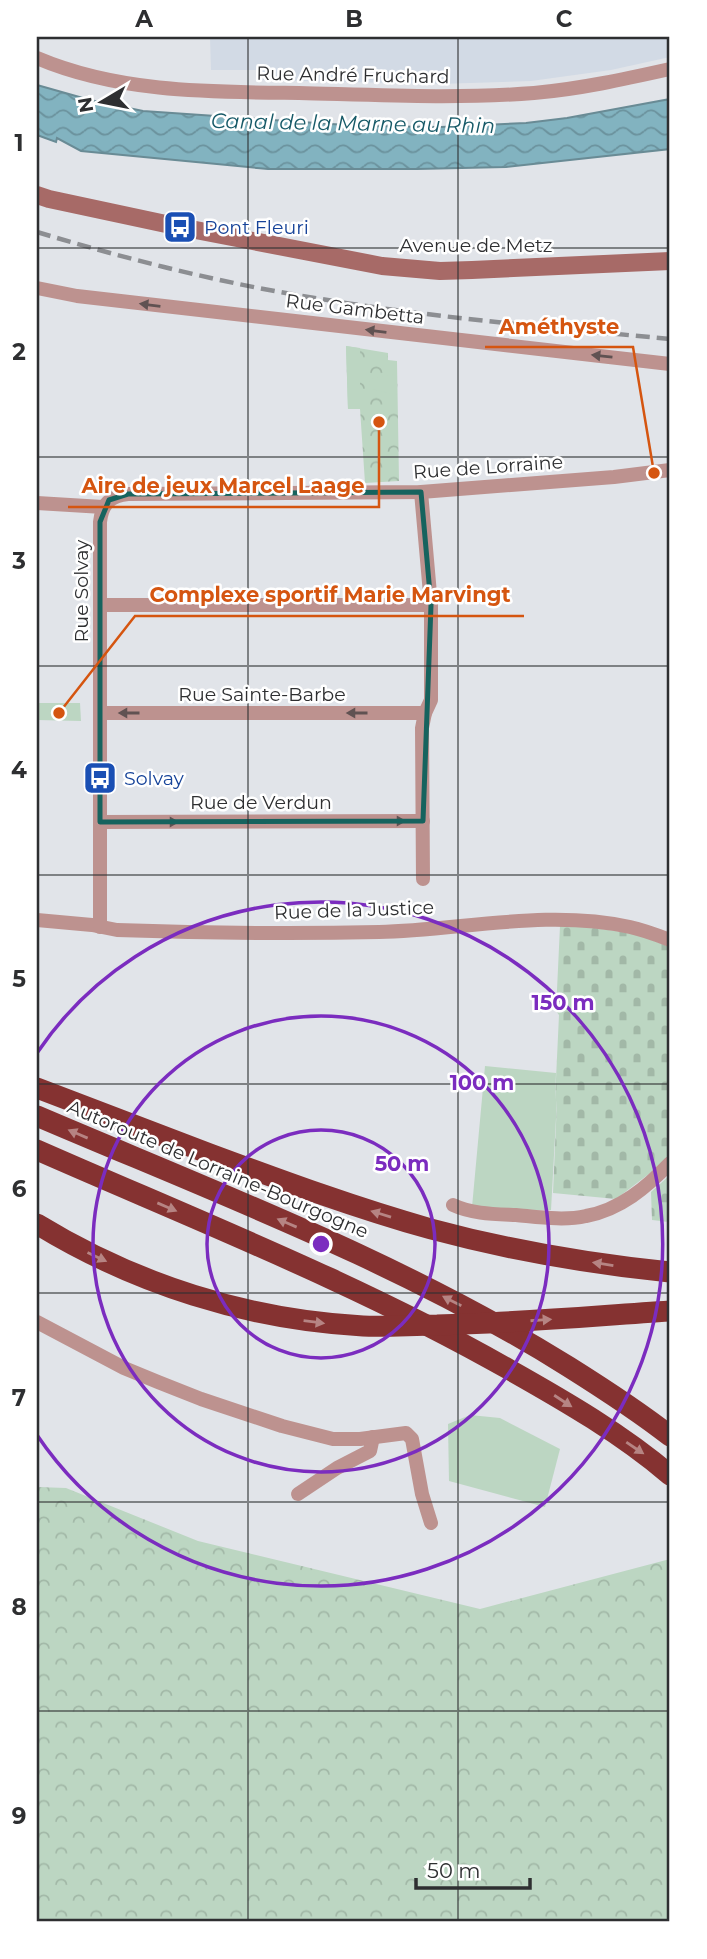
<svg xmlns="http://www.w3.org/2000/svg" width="707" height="1959" font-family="Montserrat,sans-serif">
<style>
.built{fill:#d2dae5}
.forest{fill:url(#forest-crowns)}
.cemetery{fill:url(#cemetery-stones)}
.garden{fill:#bcd6c2}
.water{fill:url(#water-waves);stroke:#698b95;stroke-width:2}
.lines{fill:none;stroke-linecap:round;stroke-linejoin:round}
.street{stroke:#bd928f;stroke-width:14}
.secondary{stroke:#a76a67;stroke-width:18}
.highway{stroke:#853231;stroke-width:21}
.rail{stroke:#8c8e92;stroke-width:4.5;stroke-dasharray:14 7;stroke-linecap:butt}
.oneway{fill:#605252}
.oneway2{fill:#b68483}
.marked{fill:none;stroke:#16635e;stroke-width:5;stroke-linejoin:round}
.grid{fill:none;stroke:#2e2f31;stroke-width:2;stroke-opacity:0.55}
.ring{fill:none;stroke:#7b2cbf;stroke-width:3.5}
.labels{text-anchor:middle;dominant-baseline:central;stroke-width:5;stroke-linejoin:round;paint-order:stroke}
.street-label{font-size:19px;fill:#2e2f31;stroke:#fff}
.transit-label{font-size:19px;fill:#164399;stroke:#fff;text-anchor:start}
.water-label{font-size:21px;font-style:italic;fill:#175a68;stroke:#fff}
.centre{fill:#7b2cbf;stroke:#fff;stroke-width:3.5}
.ring-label{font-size:21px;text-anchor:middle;font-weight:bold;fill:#7b2cbf;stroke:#fff;stroke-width:5;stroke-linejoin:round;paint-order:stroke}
.leader{fill:none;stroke:#d55510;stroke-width:2.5}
.callout-dot{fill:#d55510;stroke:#fff;stroke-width:2.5}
.callout-label{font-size:21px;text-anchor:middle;font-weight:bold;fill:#d55510;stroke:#fff;stroke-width:5;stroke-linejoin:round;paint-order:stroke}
.neatline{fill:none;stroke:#2e2f31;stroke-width:2.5}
.grid-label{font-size:23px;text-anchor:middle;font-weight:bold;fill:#2e2f31}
</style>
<defs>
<pattern id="forest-crowns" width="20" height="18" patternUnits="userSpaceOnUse" patternTransform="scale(1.75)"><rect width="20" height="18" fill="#bcd6c2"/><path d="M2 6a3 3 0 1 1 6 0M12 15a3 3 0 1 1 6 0" fill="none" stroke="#a2b8a7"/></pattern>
<pattern id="cemetery-stones" width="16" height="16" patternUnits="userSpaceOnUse" patternTransform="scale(1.75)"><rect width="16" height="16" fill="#bcd6c2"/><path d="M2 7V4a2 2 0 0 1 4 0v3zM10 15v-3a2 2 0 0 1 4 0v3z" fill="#a2b8a7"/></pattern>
<pattern id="water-waves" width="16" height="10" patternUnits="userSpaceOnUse" patternTransform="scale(1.75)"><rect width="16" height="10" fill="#82b3c0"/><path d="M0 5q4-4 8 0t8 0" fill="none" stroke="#6b929d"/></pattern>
</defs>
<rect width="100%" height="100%" fill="#e1e4e9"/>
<!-- built -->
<polygon class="built" points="210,37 670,37 670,57 611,70 531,81 438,84 256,80 256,70 211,70"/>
<!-- forest -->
<g class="forest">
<polygon points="346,346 388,353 388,360 397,361 399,481 365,483 360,409 348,409"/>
<polygon points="37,1487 66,1488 198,1541 480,1609 670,1559 670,1922 37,1922"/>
</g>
<!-- cemetery -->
<g class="cemetery">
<polygon points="560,926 581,926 636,934 670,947 670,1153 658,1167 616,1199 553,1193 557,1101 555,1100 559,1015 556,1011"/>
<polygon points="670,1175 670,1222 652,1220 651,1192"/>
</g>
<!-- garden -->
<g class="garden">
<polygon points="346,346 360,348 360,409 348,409"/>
<polygon points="397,374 397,395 372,389 369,387 370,381 372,379"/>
<polygon points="37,703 80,703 81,721 37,720"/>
<polygon points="485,1066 556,1073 555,1099 557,1100 551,1210 536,1210 472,1207"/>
<polygon points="470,1415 500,1418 560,1449 545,1507 449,1481 448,1424"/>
</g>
<!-- water -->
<polygon class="water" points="37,85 90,100 143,111 361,126 441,127 526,123 567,118 670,99 670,149 506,167 417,169 268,169 81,151 57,138 56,142 37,135"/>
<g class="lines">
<!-- street -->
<g class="street">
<path d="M37,58C119,93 212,92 299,93C377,95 456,99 534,93C580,89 625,79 670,69"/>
<polyline points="37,288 77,296 670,364"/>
<polyline points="421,492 431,605 431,700 425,713 422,728 423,879"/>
<polyline points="37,503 103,507"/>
<polyline points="101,605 431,605"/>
<polyline points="100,713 425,713"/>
<polyline points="100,822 423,821"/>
<path d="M37,920L92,925L117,930C205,933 292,934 379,932C462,930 547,909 630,927C644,930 657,935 670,940"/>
<path d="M100,927V522C102,504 110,496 128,494L421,492L614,477L670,470"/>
<path d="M453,1205C472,1214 495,1214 516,1215C538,1217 564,1221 586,1216C620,1210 647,1187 670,1163"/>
<polyline points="37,1322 124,1368 158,1382 201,1399 282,1426 333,1439 360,1439 406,1433 412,1439 422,1494 431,1523"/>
<polyline points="298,1494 337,1468 370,1451 373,1437"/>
</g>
<!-- secondary -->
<polyline class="secondary" points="37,195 49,199 180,227 382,266 440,271 472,270 670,261"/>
<!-- highway -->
<g class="highway">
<path d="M37,1088C94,1110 152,1132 210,1154C283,1181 356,1208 431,1229C509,1250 590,1264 670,1272"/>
<path d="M37,1116C217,1193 403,1263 569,1367C604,1389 638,1411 670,1436"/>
<path d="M37,1150C196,1220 359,1284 510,1370C565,1401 622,1434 670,1475"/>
<path d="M37,1224C135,1284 248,1320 363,1326C387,1327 413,1325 437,1325C515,1323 593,1316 670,1311"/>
</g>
<!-- rail -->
<path class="rail" d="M37,232C130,260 225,284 321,299C437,318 554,328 670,339"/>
</g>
<!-- one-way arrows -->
<defs><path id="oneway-solid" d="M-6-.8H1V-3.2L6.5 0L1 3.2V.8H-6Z" transform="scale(1.75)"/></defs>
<g class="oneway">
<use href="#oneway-solid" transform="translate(150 305) rotate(-173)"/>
<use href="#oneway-solid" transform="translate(376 331) rotate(-173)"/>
<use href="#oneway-solid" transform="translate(602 356) rotate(-174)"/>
<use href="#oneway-solid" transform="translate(129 713) rotate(-180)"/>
<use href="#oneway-solid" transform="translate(357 713) rotate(-180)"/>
<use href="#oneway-solid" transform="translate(395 821)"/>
<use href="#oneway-solid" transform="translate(168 822)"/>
</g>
<g class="oneway2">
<use href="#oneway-solid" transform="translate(78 1134) rotate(-157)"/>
<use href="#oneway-solid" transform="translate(167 1207) rotate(23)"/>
<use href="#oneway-solid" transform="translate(381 1214) rotate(-163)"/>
<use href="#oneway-solid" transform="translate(287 1223) rotate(-157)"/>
<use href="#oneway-solid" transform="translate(97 1257) rotate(25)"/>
<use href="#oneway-solid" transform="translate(603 1264) rotate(-171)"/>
<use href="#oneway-solid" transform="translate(452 1301) rotate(-153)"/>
<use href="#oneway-solid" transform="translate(541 1320) rotate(-4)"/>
<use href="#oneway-solid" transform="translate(314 1322) rotate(7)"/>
<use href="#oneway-solid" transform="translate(563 1401) rotate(33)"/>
<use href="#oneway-solid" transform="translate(635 1448) rotate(34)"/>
</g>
<!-- marked area -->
<path class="marked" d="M421,492L431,605L423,821L100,822V522L109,500L128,494Z"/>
<!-- grid -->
<path class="grid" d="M248,37V1922M458,37V1922M37,248H670M37,457H670M37,666H670M37,875H670M37,1084H670M37,1293H670M37,1502H670M37,1711H670"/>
<!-- distance rings -->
<g class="ring">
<circle cx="321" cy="1244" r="114"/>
<circle cx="321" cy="1244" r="228"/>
<path d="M37 1053A342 342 0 1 1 37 1435"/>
</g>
<!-- icons -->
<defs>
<symbol id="bus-square" viewBox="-11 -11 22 22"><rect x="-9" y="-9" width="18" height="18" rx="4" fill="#1a4fb4" stroke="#fff"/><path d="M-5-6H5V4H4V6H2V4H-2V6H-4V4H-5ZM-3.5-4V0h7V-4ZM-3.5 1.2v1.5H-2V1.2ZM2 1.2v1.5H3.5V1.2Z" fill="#fff"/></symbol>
</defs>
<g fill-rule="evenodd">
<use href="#bus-square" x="161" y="208" width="38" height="38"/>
<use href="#bus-square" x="81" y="759" width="38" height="38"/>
</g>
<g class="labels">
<!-- street labels -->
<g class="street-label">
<text transform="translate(353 75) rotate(1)">Rue André Fruchard</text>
<text x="476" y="245">Avenue de Metz</text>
<text transform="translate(355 309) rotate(7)">Rue Gambetta</text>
<text transform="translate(488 467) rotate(-4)">Rue de Lorraine</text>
<text transform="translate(81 591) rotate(-90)">Rue Solvay</text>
<text x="262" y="694">Rue Sainte-Barbe</text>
<text x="261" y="802">Rue de Verdun</text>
<text transform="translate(354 910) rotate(-2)">Rue de la Justice</text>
<text transform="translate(218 1169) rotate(23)">Autoroute de Lorraine-Bourgogne</text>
</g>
<!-- transit labels -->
<g class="transit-label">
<text x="204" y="227">Pont Fleuri</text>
<text x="124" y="778">Solvay</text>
</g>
<!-- water labels -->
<g class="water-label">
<text transform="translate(353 123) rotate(1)">Canal de la Marne au Rhin</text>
</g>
</g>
<circle cx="321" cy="1244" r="10" class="centre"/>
<g class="ring-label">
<text x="563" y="1010">150 m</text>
<text x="482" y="1090">100 m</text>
<text x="402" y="1171">50 m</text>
</g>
<!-- callouts -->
<path class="leader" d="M654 473L633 347H485M379 422L379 507H68M59 713L135 616H524"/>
<g class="callout-dot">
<circle cx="654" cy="473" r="7"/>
<circle cx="379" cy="422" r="7"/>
<circle cx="59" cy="713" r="7"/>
</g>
<g class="callout-label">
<text x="559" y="334">Améthyste</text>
<text x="223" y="493">Aire de jeux Marcel Laage</text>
<text x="330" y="602">Complexe sportif Marie Marvingt</text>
</g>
<!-- border -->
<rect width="707" height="1959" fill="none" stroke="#ffffff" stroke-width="77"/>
<!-- north arrow -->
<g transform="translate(102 102) rotate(260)" stroke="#ffffff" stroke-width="5" paint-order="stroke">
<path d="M0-5L12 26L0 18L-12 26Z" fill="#2e2f31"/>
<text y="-10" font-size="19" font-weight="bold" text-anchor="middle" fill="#2e2f31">N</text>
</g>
<!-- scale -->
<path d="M416 1878v10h114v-10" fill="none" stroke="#2e2f31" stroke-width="3.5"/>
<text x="427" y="1878" font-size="21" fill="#2e2f31" stroke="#ffffff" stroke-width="5" paint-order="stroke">50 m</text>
<rect x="38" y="38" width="630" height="1882" class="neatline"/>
<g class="grid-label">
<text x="144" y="27">A</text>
<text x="354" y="27">B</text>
<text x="564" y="27">C</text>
<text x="19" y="151">1</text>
<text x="19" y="360">2</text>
<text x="19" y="569">3</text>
<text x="19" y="778">4</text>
<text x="19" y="987">5</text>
<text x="19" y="1197">6</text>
<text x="19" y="1406">7</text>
<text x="19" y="1615">8</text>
<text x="19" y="1824">9</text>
</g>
</svg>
